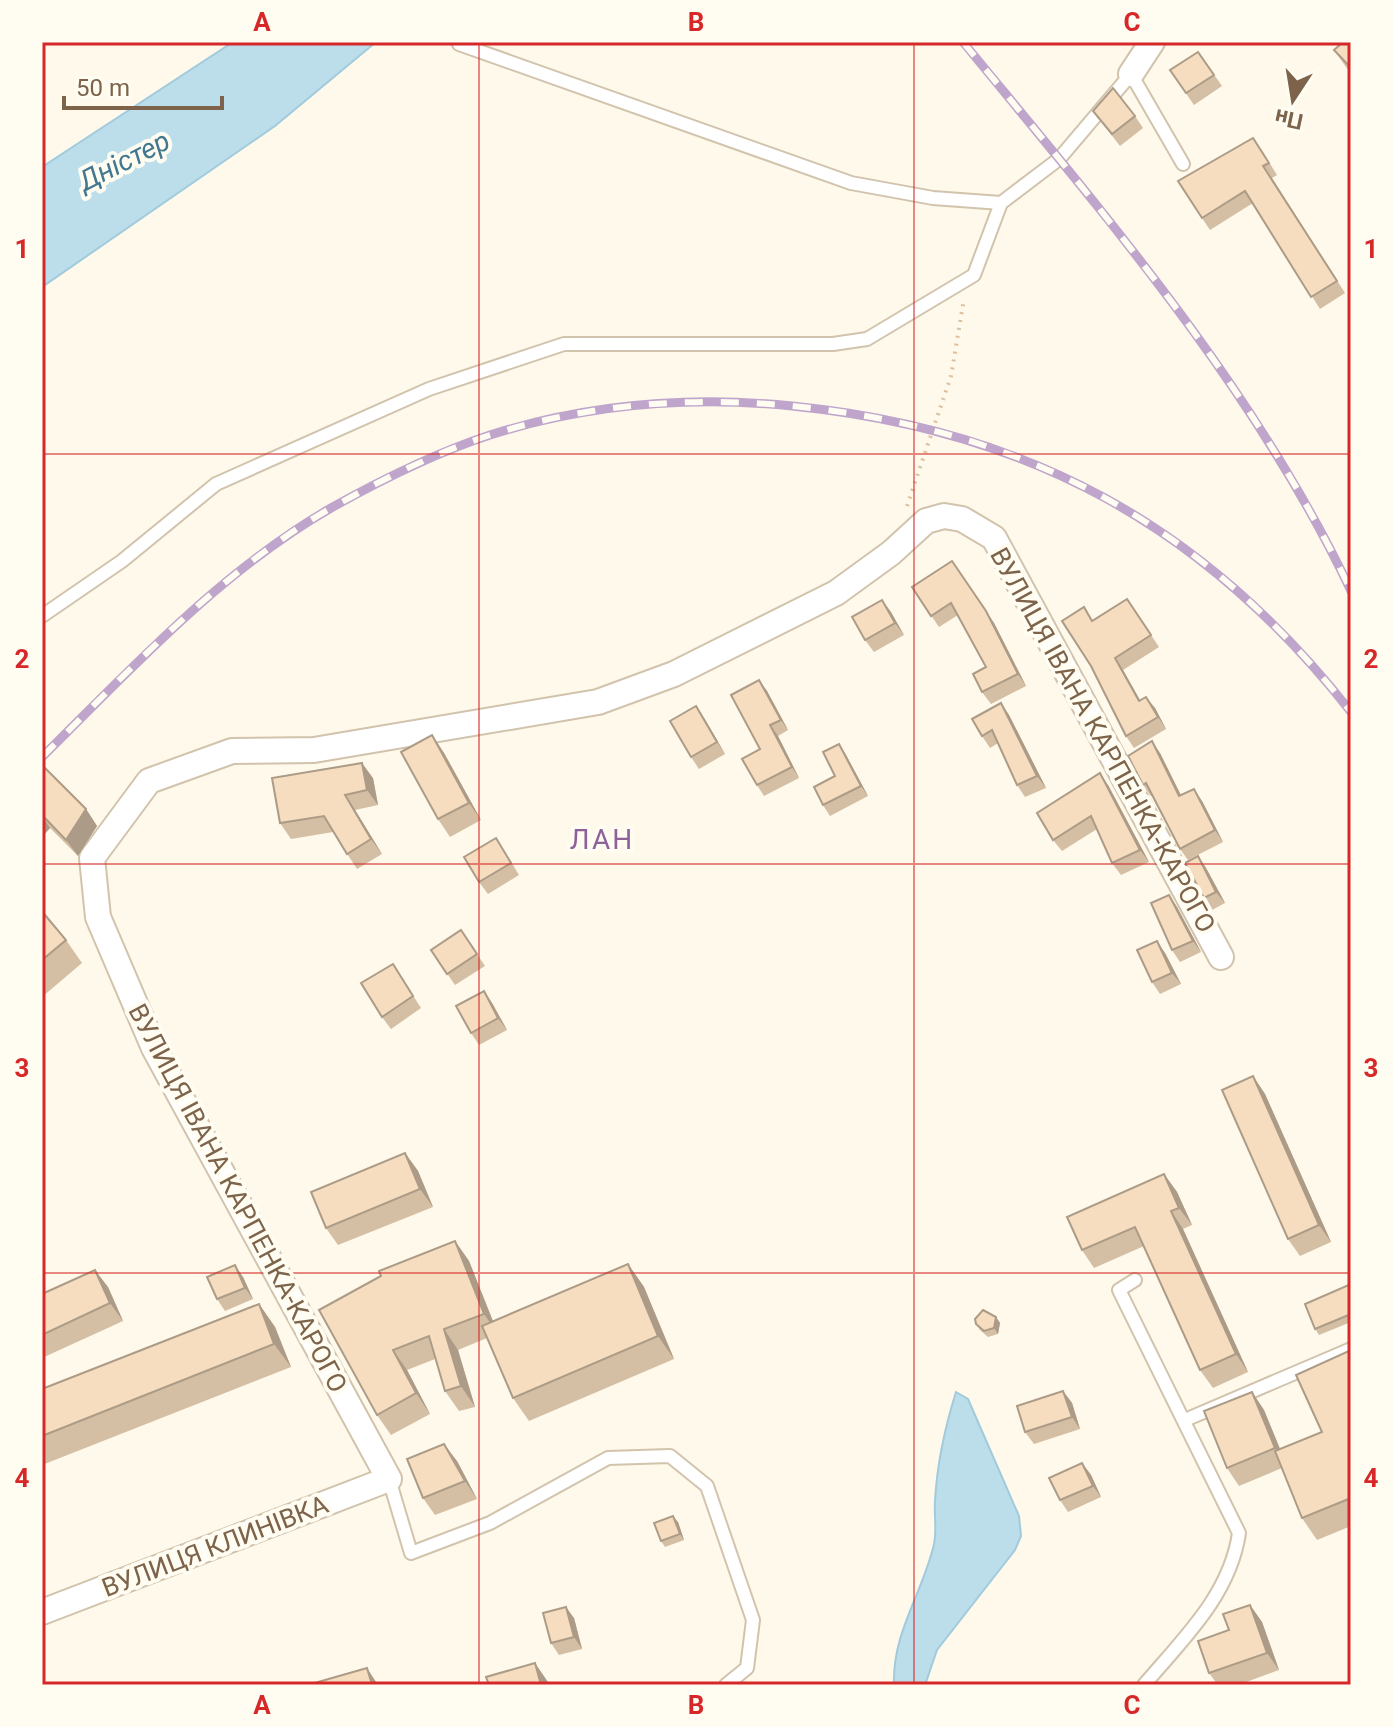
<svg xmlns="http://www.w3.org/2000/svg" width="1393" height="1727" font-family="Roboto,sans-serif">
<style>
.water{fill:#bcddea;stroke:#a1cbdd;stroke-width:2}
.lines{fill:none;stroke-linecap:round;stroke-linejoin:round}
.service-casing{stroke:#d2c3ad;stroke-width:16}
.minor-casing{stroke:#d2c3ad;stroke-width:28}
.path{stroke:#dcc1a1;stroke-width:4;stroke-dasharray:2 6;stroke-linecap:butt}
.service{stroke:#fff;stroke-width:12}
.minor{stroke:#fff;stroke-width:24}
.rail-casing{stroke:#bfa5cb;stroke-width:9}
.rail{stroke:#fffcf2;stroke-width:6;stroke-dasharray:18;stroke-linecap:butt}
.wall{fill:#d4bea4}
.shaded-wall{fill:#ac9b86}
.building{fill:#f6ddbf;stroke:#ac9b86;stroke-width:2}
.grid{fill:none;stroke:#d62828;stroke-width:2;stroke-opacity:0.55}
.labels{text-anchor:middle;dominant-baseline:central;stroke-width:8;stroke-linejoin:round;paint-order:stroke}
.street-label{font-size:26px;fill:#7c634a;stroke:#fffcf2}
.water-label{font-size:28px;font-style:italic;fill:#417890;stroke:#fffcf2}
.neighbourhood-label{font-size:28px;letter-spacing:2px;fill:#8d6298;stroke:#fffcf2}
.neatline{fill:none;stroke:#d62828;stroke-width:3}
.grid-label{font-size:26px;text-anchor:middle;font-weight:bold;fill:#d62828}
</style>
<rect width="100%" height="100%" fill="#fef9ea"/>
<!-- water -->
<g class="water">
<polygon points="233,42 376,42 275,126 42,287 42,167"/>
<path d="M956,1392L968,1399L1019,1516L1021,1536L1015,1550L937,1650L925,1685H894C892,1632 923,1593 934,1544C937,1531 934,1515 935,1501C937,1464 945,1427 956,1392Z"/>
</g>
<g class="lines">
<defs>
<g id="service">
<polyline points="459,44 851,183 933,198 1001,203"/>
<polyline points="42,616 122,561 216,484 429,389 564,344 833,344 867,339 974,275 1001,203 1059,159 1131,74 1183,164"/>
<path d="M1135,1280L1119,1290L1239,1533C1230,1595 1183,1639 1144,1685"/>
<polyline points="1185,1420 1351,1349"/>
<polyline points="389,1479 411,1553 490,1523 608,1458 670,1456 707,1486 753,1620 747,1668 726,1685"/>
</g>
<g id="minor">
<polyline points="1131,74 1152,42"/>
<polyline points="42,1612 389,1479 154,1048 98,917 92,858 149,781 232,751 314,750 598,702 674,674 836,593 891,553 926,521 944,516 962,519 994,538 1221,957"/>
</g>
</defs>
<!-- service casing -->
<use href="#service" class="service-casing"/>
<!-- minor casing -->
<use href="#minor" class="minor-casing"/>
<!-- path -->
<polyline class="path" points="907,506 951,376 964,299"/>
<!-- service -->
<use href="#service" class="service"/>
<!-- minor -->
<use href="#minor" class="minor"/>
<defs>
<g id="rail">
<path d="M963,42C1104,214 1255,388 1351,591"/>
<path d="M42,757C131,669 221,571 331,508C381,480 435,453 490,435C588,404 691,396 792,406C1027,429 1205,526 1351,712"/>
</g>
</defs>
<!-- rail casing -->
<use href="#rail" class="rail-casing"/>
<!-- rail -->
<use href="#rail" class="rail"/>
</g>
<!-- wall -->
<g class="wall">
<polygon points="1351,42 1351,74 1334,50"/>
<polygon points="1198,52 1222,86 1194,105 1170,70"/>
<polygon points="1093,111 1135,116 1143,128 1120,146"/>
<polygon points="1261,149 1277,175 1272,178 1345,293 1320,309 1253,203 1210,230 1202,218"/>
<polygon points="952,561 994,623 1026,686 991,704 982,692 986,667 958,615 939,627 912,587"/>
<polygon points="1127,599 1159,647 1123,670 1140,700 1155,708 1166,729 1134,748 1126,736 1093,621"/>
<polygon points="882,600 904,635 874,652 865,640"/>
<polygon points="759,680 767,691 788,730 778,736 799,778 764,796 757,785 760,749"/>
<polygon points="1001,703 1009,715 1046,788 1025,797 1017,785 998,743 990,748 982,736"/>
<polygon points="704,718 725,754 699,769 691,757"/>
<polygon points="432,735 444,753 481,820 450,837 438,819"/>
<polygon points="839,744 846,755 868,796 830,816 823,805 835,776"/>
<polygon points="1160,753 1181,795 1202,801 1223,842 1188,860 1180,849 1153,796 1151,796 1143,785"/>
<polygon points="42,765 86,809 97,826 78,856 50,828 42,837"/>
<polygon points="373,778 378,805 355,810 382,854 357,869 333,832 291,839 280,823"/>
<polygon points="1108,785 1149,862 1121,875 1112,863 1097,829 1062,851 1053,840"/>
<polygon points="504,850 519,875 488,894 479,882"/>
<polygon points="1198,856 1206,868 1225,903 1212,910 1204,898"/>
<polygon points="1169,895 1177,907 1201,952 1180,962 1172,950"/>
<polygon points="42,918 66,940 82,963 42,997"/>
<polygon points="461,930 485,966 455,985 431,950"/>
<polygon points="1165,953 1181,984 1160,994 1152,982"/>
<polygon points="393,964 421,1008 391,1029 382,1017"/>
<polygon points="484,991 492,1003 507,1030 479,1045 471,1033"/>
<polygon points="1253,1076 1265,1094 1331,1242 1300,1256 1288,1239"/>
<polygon points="405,1153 418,1171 433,1207 338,1245 326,1228"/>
<polygon points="1164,1174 1177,1192 1192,1225 1183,1229 1248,1372 1213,1388 1200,1370 1144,1246 1094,1268 1082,1250"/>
<polygon points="455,1241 469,1261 493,1321 628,1264 644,1287 674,1359 529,1421 513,1398 487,1338 458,1350 475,1407 459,1411 445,1391 435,1359 407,1370 430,1414 391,1435 377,1415 319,1310"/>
<polygon points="243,1277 253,1299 225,1311 217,1299"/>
<polygon points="1351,1284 1351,1322 1319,1335 1315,1329"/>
<polygon points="108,1287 123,1321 42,1358 42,1294"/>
<polygon points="259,1304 275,1327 291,1367 42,1465 42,1389"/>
<polygon points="996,1317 1000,1323 998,1334 988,1337 980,1330 976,1324"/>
<polygon points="1351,1350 1351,1526 1317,1540 1302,1518 1282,1468 1239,1486 1227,1468 1252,1392 1264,1410 1280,1449 1322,1432"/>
<polygon points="1063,1391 1072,1403 1080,1429 1034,1444 1025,1432"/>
<polygon points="457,1461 477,1499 435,1515 423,1498"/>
<polygon points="1082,1463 1091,1475 1101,1497 1068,1512 1060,1500"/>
<polygon points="678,1522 684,1540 665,1547 661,1541"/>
<polygon points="1250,1605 1262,1622 1279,1670 1238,1685 1218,1685 1209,1673 1229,1630"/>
<polygon points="574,1618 582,1649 559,1655 551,1643"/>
</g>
<!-- shaded-wall -->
<g class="shaded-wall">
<polygon points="952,561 994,623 1026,686 1018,674"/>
<polygon points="882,600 891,612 904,635 895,623"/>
<polygon points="1115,658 1123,670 1147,713 1139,701"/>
<polygon points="759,680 767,691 788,730 781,720"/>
<polygon points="1146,697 1155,708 1166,729 1158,717"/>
<polygon points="1001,703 1009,715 1046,788 1037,776"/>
<polygon points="696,706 704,718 725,754 717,742"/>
<polygon points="770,725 778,736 799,778 792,767"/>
<polygon points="432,735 444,753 481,820 469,803"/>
<polygon points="1152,741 1160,753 1187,808 1179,796"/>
<polygon points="839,744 846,755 868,796 861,786"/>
<polygon points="362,763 373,778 378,805 367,790"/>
<polygon points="1100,773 1108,785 1149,862 1140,850"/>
<polygon points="1194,789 1202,801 1223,842 1215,830"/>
<polygon points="345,795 355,810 382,854 371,839"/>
<polygon points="86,809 97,826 78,856 66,840"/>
<polygon points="42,816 50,828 42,837"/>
<polygon points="1198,856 1206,868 1225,903 1216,892"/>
<polygon points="1169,895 1177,907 1201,952 1193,941"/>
<polygon points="1157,941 1165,953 1181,984 1172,973"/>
<polygon points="484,991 492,1003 507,1030 498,1018"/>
<polygon points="1253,1076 1265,1094 1331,1242 1319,1225"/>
<polygon points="405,1153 418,1171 433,1207 420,1189"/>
<polygon points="1164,1174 1177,1192 1192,1225 1179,1208"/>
<polygon points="1171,1211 1183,1229 1248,1372 1236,1354"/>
<polygon points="455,1241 469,1261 498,1334 484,1314"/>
<polygon points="628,1264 644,1287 674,1359 658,1336"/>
<polygon points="235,1265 243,1277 253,1299 245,1288"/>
<polygon points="95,1270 108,1287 123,1321 110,1303"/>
<polygon points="259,1304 275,1327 291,1367 274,1344"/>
<polygon points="996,1317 1000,1323 998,1334 994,1328"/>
<polygon points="444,1329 458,1350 475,1407 461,1386"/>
<polygon points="393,1350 407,1370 430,1414 416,1393"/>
<polygon points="1063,1391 1072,1403 1080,1429 1072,1417"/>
<polygon points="1252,1392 1264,1410 1287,1466 1275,1448"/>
<polygon points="444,1444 457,1461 477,1499 465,1481"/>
<polygon points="1082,1463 1091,1475 1101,1497 1093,1486"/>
<polygon points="673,1516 678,1522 684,1540 680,1534"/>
<polygon points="1250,1605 1262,1622 1279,1670 1267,1653"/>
<polygon points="566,1607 574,1618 582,1649 574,1637"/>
<polygon points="535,1663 550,1685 541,1685"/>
<polygon points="367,1668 378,1685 372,1685"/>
</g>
<!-- building -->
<g class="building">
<polygon points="1343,42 1351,42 1351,68 1334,50"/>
<polygon points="1198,52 1214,75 1186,93 1170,70"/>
<polygon points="1113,88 1135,116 1112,134 1093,111"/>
<polygon points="1253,138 1269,163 1263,166 1337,281 1311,297 1245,191 1202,218 1178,181"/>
<polygon points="952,561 986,611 1018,674 982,692 973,674 986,667 951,603 931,616 912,587"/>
<polygon points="1127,599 1151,635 1115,658 1139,701 1146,697 1158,717 1126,736 1091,666 1062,621 1084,607 1092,621"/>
<polygon points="882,600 895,623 865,640 852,617"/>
<polygon points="759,680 781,720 770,725 792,767 757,785 742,759 760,749 731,695"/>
<polygon points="1001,703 1037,776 1017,785 992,730 982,736 972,719"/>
<polygon points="696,706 717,742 691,757 670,721"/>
<polygon points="432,735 469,803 438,819 401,752"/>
<polygon points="1152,741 1179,796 1194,789 1215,830 1180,849 1146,783 1143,785 1128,756"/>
<polygon points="839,744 861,786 823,805 814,787 835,776 823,752"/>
<polygon points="362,763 367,790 345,795 371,839 347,854 324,816 280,823 272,778"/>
<polygon points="42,765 86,809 66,840 42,815"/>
<polygon points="1100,773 1140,850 1112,863 1091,816 1053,840 1037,813"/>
<polygon points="496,838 511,863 479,882 464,857"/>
<polygon points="1198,856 1216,892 1204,898 1185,863"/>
<polygon points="1169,895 1193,941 1172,950 1151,903"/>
<polygon points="45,915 66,940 42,960 42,918"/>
<polygon points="461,930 477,954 447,974 431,950"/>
<polygon points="1157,941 1172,973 1152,982 1137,950"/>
<polygon points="393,964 413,996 382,1017 361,983"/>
<polygon points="484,991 498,1018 471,1033 456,1006"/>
<polygon points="1253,1076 1319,1225 1288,1239 1222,1090"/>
<polygon points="405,1153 420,1189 326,1228 311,1192"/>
<polygon points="1164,1174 1179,1208 1171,1211 1236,1354 1200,1370 1135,1227 1082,1250 1067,1217"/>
<polygon points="455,1241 484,1314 444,1329 461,1386 445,1391 429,1336 393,1350 416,1393 377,1415 319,1310 381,1276 379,1271"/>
<polygon points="628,1264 658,1336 513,1398 482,1326"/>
<polygon points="235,1265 245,1288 217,1299 207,1277"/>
<polygon points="95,1270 110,1303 42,1335 42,1294"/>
<polygon points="1351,1284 1351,1314 1315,1329 1305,1304"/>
<polygon points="259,1304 274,1344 42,1436 42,1389"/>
<polygon points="983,1310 996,1317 994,1328 984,1331 976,1324 975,1319"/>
<polygon points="1351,1350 1351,1498 1302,1518 1275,1451 1322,1432 1296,1375"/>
<polygon points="1063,1391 1072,1417 1025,1432 1017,1406"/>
<polygon points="1252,1392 1275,1448 1227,1468 1204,1411"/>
<polygon points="444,1444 465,1481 423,1498 407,1459"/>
<polygon points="1082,1463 1093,1486 1060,1500 1049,1478"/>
<polygon points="673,1516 680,1534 661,1541 654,1523"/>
<polygon points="1250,1605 1267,1653 1209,1673 1198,1641 1229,1630 1223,1614"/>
<polygon points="566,1607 574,1637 551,1643 543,1613"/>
<polygon points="535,1663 541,1685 489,1685 486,1677"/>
<polygon points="367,1668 372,1685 311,1685 311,1684"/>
</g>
<!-- grid -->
<path class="grid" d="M479,42V1685M914,42V1685M42,454H1351M42,864H1351M42,1273H1351"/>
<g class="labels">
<!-- street labels -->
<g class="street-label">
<text transform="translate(1103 740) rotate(61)">ВУЛИЦЯ ІВАНА КАРПЕНКА-КАРОГО</text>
<text transform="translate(238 1198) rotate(62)">ВУЛИЦЯ ІВАНА КАРПЕНКА-КАРОГО</text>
<text transform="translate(215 1546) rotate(-21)">ВУЛИЦЯ КЛИНІВКА</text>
</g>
<!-- water labels -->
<g class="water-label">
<text transform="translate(124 161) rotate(-27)">Дністер</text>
</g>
<!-- neighbourhood labels -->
<g class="neighbourhood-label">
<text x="602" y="839">ЛАН</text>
</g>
</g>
<!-- border -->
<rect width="1393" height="1727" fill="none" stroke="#fffcf2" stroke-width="88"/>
<!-- north arrow -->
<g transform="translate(1293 100) rotate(192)" stroke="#fffcf2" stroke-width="6" paint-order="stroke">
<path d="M0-6L14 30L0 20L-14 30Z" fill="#7c634a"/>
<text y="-12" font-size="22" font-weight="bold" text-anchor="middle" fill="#7c634a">Пн</text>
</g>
<!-- scale -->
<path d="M64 96v12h158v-12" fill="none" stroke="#7c634a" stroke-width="4"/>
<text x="76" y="96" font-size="24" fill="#7c634a" stroke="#fffcf2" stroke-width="6" paint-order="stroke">50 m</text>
<rect x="44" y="44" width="1305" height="1639" class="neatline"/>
<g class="grid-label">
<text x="262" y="31">A</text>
<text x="696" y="31">B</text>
<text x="1132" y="31">C</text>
<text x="22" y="258">1</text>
<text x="1371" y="258">1</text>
<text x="22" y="668">2</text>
<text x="1371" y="668">2</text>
<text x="22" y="1077">3</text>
<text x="1371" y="1077">3</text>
<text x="22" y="1487">4</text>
<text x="1371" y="1487">4</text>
<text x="262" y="1714">A</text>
<text x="696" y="1714">B</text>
<text x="1132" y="1714">C</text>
</g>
</svg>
